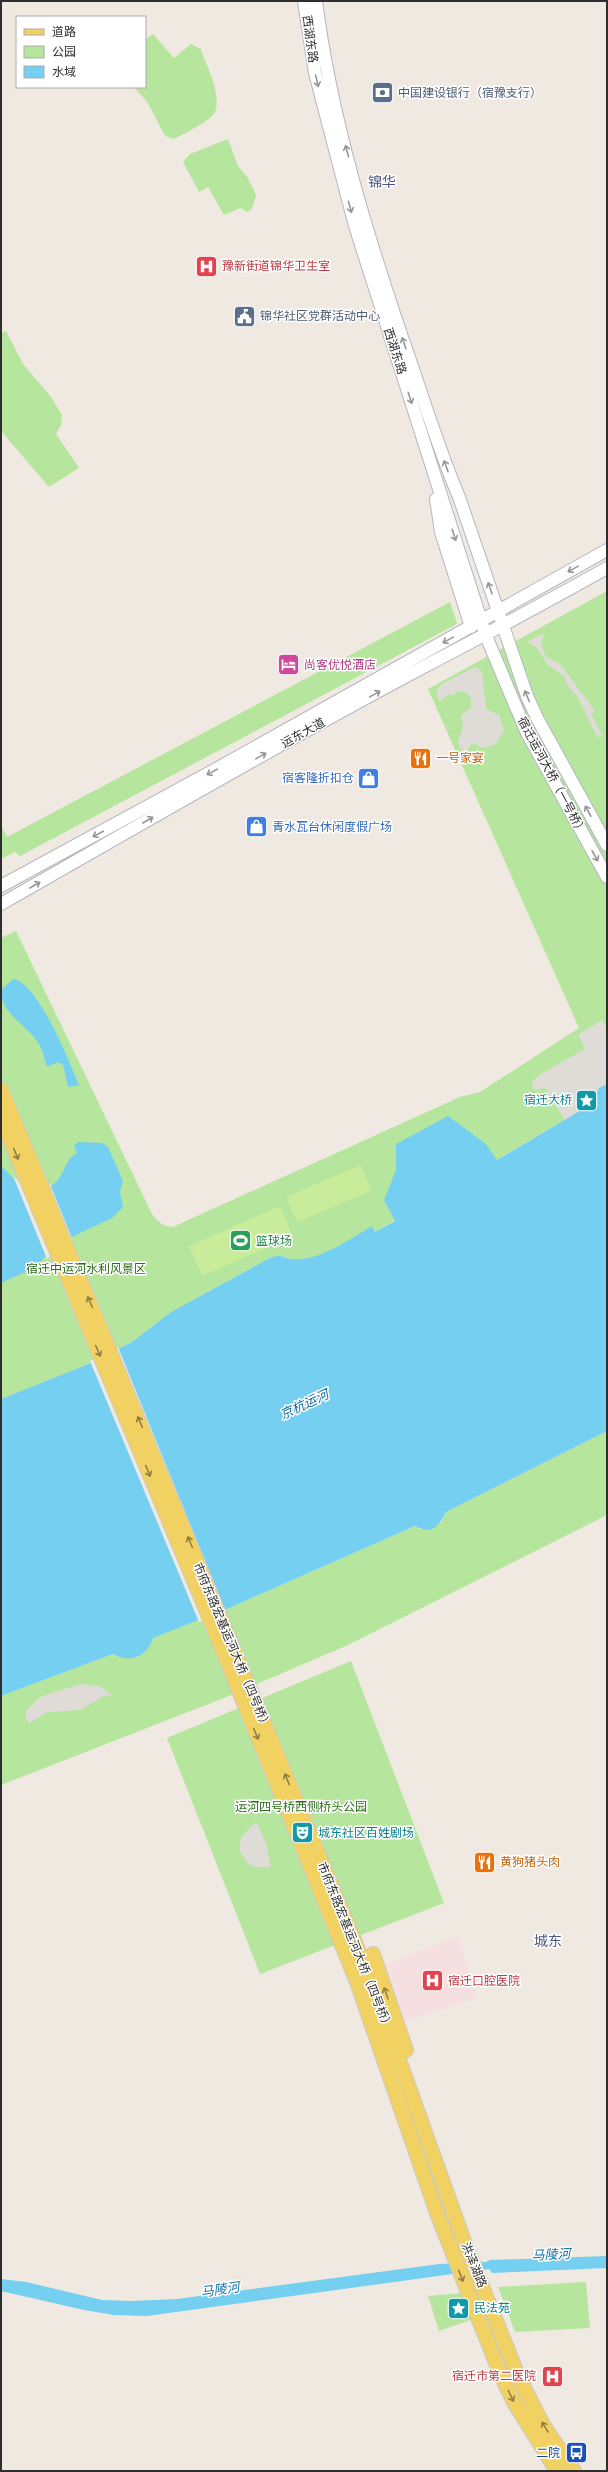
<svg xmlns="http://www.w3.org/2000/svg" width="608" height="2472" viewBox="0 0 608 2472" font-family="'Alegreya Sans','Noto Sans SC',sans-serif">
	<rect width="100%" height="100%" fill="#efe9e1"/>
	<!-- medical -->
	<path fill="#f5dfe0" d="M458,1937L477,1998L405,2021L386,1964Z"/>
	<!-- green -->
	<path fill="#b6e59e" d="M153,34L174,58L191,44L201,49C206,66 222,93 215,112C211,121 183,134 174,139L165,136L148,103L134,87H145V40Z
		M228,139L238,166L248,178L256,195L252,209L247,212L240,208L224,215L208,187L199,192L183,162L190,154Z
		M6,331L23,364L51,397L62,415L61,425L56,434L79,468L49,487L1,431V333Z
		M607,591V1084L599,1088L593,1103L375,1232L372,1226C346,1242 309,1270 278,1255L268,1259L171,1312L132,1342L86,1365L1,1399V938L16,931L152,1214C158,1222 165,1229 175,1226L460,1097L480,1092L579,1028L428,689Z
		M450,602L457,623L455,625L20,856L15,852L1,859V826L7,837Z
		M607,1431V1515L348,1645L229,1696L1,1785V1696L113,1654L116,1656L151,1644L152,1638L229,1608L415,1526L420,1529L441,1523L446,1512Z
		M351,1661L444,1903L260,1974L167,1738Z
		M586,2282L590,2328L515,2332L498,2287Z
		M462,2293L473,2319L439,2331L428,2296Z"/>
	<!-- pitch -->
	<path fill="#c9ec9a" d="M361,1165L371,1191L297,1222L286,1197Z
		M280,1206L293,1236L202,1276L189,1246Z"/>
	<!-- plaza -->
	<path fill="#dfdcd8" d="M544,633L541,645L546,657L560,664L595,711L591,714L602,735L598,738L577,696L568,686L564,676L548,665L536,647L527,642Z
		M475,667L482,672L486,709L499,715L504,730L496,744L484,748L472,743L464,756L458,743L463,726L461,715L471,708V698L467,693L459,691L452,695L448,694L440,702L436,693L440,685Z
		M602,1020L607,1029V1084L599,1088L593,1103L565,1120L545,1088L533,1090L532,1082L539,1075L585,1049L578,1035Z
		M80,1684L100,1686L112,1695L104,1696L80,1710L47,1712L30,1723L26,1719V1711L40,1697Z
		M256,1822L266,1843L271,1867H255L248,1864L239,1850L241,1837Z"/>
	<!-- water -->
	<path fill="#75cff0" d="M13,979C38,982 70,1063 79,1085L68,1087L63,1065L58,1062L47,1067C45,1060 43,1052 40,1046C29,1025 1,1016 1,990Z
		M607,1084V1431L446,1512C439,1527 431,1535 415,1526L229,1608L153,1638C148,1656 130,1664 113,1654L1,1696V1399L86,1365L132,1342L171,1312L268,1259L278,1255C309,1270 346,1241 372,1226L375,1232L395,1221L384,1200L396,1170V1144L448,1116L486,1144L497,1160L593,1103L599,1088Z
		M78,1142L102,1143L108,1147L123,1181L120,1192L123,1207L112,1218L59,1243L34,1268L1,1283V1166L26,1190C33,1189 43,1190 49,1187C64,1181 63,1160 77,1153L74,1146Z
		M607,2256V2268L492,2273L489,2269L147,2316L114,2315L84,2310L1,2291V2279L26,2282L102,2300L131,2301L177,2299L439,2264L486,2262L490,2260Z"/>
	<!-- pier -->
	<path fill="#efe9e1" d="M13,1176L27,1188L50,1184L72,1238L60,1245L47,1259Z
		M118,1347L226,1612L199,1622L90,1361Z"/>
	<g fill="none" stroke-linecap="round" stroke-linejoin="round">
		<defs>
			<path id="secondary" d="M304,1L315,73L355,226L486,636L527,733L607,877
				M316,1C331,118 367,235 405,346C423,397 438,448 459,497L527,696L537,718L607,845
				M436,499L441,532L471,627
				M1,886L218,768L607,550
				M1,904C138,826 275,746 414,672C479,638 543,604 607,568"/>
			<path id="primary" d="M1,1089L369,1976L465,2244L519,2378L543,2425L574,2471
				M1,1118L210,1619L357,1982L437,2213L500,2373L515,2404L557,2471
				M373,1954L406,2050"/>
		</defs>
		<!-- secondary casing -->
		<use href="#secondary" stroke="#b4b7c1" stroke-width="14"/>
		<!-- primary casing -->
		<use href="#primary" stroke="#c9c9c9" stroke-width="16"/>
		<!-- secondary -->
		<use href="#secondary" stroke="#fff" stroke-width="12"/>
		<!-- primary -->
		<use href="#primary" stroke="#f2d163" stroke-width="14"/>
	</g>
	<!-- one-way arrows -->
	<defs><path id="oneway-shaft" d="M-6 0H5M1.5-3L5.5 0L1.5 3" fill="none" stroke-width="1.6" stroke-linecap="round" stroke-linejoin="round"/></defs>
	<g stroke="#969696">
		<use href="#oneway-shaft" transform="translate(317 81) rotate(77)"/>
		<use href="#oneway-shaft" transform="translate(347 151) rotate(-105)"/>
		<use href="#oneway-shaft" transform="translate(350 207) rotate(75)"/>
		<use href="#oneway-shaft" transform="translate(404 343) rotate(-109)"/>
		<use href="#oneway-shaft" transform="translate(410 398) rotate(72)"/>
		<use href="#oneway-shaft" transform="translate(446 466) rotate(-110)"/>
		<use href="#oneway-shaft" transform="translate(454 535) rotate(72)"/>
		<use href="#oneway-shaft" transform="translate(573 569) rotate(151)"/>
		<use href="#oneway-shaft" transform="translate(490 588) rotate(-109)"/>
		<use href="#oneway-shaft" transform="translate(448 640) rotate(151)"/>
		<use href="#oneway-shaft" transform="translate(375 694) rotate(-29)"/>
		<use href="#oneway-shaft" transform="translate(527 696) rotate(-113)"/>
		<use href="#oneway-shaft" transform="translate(261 756) rotate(-29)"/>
		<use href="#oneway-shaft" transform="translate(212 772) rotate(152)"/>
		<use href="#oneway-shaft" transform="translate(588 811) rotate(-119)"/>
		<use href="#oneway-shaft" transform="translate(148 820) rotate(-30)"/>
		<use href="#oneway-shaft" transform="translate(98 834) rotate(152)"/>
		<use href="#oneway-shaft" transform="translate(595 856) rotate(61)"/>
		<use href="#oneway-shaft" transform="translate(35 885) rotate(-30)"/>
	</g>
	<g stroke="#908048">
		<use href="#oneway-shaft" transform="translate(16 1154) rotate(68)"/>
		<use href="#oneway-shaft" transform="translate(90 1302) rotate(-113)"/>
		<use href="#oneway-shaft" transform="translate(98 1351) rotate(67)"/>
		<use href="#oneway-shaft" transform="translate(140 1422) rotate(-113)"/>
		<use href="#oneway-shaft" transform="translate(148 1471) rotate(67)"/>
		<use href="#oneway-shaft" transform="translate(190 1542) rotate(-113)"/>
		<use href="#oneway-shaft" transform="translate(256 1734) rotate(68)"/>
		<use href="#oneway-shaft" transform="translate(287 1779) rotate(-112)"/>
		<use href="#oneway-shaft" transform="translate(386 1993) rotate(-109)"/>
		<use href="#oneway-shaft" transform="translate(461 2276) rotate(68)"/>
		<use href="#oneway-shaft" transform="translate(511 2396) rotate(64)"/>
		<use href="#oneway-shaft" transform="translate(545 2427) rotate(-122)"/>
	</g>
	<!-- icons -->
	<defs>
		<symbol id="bank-square" viewBox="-11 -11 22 22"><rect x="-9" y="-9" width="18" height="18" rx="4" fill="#5c6f8a" stroke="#fff"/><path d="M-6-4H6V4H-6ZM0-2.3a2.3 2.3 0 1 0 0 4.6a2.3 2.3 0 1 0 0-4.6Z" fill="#fff"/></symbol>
		<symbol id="hospital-square" viewBox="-11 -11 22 22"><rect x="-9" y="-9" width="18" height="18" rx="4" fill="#e0444e" stroke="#fff"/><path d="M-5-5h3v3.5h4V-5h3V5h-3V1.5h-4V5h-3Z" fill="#fff"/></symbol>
		<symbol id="civic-square" viewBox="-11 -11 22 22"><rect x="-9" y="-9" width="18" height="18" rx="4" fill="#5c6f8a" stroke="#fff"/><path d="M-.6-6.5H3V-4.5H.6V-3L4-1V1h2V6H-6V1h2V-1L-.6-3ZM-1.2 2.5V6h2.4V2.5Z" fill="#fff"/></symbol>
		<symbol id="hotel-square" viewBox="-11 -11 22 22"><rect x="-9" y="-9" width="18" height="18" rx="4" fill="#d1479c" stroke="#fff"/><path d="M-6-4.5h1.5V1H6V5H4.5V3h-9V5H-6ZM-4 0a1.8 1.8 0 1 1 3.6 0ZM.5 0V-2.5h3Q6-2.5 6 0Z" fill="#fff"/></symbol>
		<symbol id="restaurant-square" viewBox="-11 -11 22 22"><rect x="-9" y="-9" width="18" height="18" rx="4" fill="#e8710a" stroke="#fff"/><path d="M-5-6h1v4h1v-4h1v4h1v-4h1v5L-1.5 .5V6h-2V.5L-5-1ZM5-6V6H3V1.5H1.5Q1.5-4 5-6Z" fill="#fff"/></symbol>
		<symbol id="shop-square" viewBox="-11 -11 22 22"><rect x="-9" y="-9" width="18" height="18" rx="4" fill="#3f7fe0" stroke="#fff"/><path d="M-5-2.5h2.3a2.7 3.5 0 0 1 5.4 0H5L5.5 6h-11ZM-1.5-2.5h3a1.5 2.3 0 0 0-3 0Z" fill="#fff"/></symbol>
		<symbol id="sight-square" viewBox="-11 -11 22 22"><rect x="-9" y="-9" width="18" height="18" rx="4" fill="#0f9aa8" stroke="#fff"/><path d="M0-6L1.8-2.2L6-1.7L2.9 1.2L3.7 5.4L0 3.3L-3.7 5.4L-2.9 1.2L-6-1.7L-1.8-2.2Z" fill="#fff"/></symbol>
		<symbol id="stadium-square" viewBox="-11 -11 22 22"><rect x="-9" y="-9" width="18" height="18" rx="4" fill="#2e9e5b" stroke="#fff"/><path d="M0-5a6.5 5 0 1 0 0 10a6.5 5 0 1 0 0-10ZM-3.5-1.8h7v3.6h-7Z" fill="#fff"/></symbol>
		<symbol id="theatre-square" viewBox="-11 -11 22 22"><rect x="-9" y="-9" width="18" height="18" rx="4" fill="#0f9aa8" stroke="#fff"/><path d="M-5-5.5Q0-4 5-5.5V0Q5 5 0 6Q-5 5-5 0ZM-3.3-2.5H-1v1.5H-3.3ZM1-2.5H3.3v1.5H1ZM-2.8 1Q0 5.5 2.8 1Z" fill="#fff"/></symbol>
		<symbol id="bus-square" viewBox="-11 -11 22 22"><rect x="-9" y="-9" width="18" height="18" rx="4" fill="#1a4fb4" stroke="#fff"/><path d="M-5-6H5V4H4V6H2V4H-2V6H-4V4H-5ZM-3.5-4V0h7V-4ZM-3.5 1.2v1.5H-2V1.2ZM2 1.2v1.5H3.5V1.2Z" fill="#fff"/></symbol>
	</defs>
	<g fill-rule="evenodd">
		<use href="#bank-square" x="370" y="80" width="25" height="25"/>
		<use href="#hospital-square" x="194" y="254" width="25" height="25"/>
		<use href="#civic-square" x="232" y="304" width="25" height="25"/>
		<use href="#hotel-square" x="276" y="652" width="25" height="25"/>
		<use href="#restaurant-square" x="408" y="746" width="25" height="25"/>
		<use href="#shop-square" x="356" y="766" width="25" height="25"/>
		<use href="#shop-square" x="244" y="814" width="25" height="25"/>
		<use href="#sight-square" x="574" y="1088" width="25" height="25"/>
		<use href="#stadium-square" x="228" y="1228" width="25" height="25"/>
		<use href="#theatre-square" x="290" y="1820" width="25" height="25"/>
		<use href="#restaurant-square" x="472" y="1850" width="25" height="25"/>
		<use href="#hospital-square" x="420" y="1968" width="25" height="25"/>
		<use href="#sight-square" x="446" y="2296" width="25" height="25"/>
		<use href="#hospital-square" x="540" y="2364" width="25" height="25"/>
		<use href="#bus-square" x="564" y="2440" width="25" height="25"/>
	</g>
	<g text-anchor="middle" stroke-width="3" stroke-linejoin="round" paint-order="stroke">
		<!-- street labels -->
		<g font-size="12" fill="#2e2e2e" stroke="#fff">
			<text transform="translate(310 39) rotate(82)" y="4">西湖东路</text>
			<text transform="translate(395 351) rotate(72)" y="4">西湖东路</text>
			<text transform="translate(303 733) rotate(-29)" y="4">运东大道</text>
			<text transform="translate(552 776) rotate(62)" y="4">宿迁运河大桥（一号桥）</text>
			<text transform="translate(232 1646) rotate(67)" y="4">市府东路宏基运河大桥（四号桥）</text>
			<text transform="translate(355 1946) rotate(68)" y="4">市府东路宏基运河大桥（四号桥）</text>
			<text transform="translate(474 2265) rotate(68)" y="4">洪泽湖路</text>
		</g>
		<!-- service labels -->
		<g font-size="12" fill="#4e5e75" stroke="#fff" text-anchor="start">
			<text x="398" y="97">中国建设银行（宿豫支行）</text>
			<text x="260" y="320">锦华社区党群活动中心</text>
		</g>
		<!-- health labels -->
		<g font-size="12" fill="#be3a42" stroke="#fff" text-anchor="start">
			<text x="222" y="270">豫新街道锦华卫生室</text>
			<text x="448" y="1985">宿迁口腔医院</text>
			<text x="536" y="2380" text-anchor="end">宿迁市第二医院</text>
		</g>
		<!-- hotel labels -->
		<g font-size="12" fill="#b23c85" stroke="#fff" text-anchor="start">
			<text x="304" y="669">尚客优悦酒店</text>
		</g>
		<!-- food labels -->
		<g font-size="12" fill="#c56008" stroke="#fff" text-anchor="start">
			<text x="436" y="762">一号家宴</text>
			<text x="500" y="1866">黄狗猪头肉</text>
		</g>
		<!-- shop labels -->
		<g font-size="12" fill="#366cbe" stroke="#fff" text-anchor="end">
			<text x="354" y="782">宿客隆折扣仓</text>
			<text x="272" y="831" text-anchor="start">青水瓦台休闲度假广场</text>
		</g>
		<!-- culture labels -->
		<g font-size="12" fill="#0d838f" stroke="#fff" text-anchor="start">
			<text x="572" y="1104" text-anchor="end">宿迁大桥</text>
			<text x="318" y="1837">城东社区百姓剧场</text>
			<text x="474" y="2312">民法苑</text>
		</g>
		<!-- leisure labels -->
		<g font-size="12" fill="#27864d" stroke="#fff" text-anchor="start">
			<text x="256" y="1245">篮球场</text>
		</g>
		<!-- park labels -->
		<g font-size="12" fill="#2c6e1b" stroke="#fff">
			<text x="86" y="1273">宿迁中运河水利风景区</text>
			<text x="301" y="1811">运河四号桥西侧桥头公园</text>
		</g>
		<!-- transit labels -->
		<g font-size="12" fill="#164399" stroke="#fff" text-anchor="end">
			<text x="560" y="2457">二院</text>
		</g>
		<!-- water labels -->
		<g font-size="13" font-style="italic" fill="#0d6fa3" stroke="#fff">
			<text transform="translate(304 1404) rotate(-25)" y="5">京杭运河</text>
			<text transform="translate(551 2254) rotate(-3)" y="5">马陵河</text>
			<text transform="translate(220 2289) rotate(-8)" y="5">马陵河</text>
		</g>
		<!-- quarter labels -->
		<g font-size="14" fill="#4d5680" stroke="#fff">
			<text x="382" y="187">锦华</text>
			<text x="548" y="1946">城东</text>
		</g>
	</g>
	<!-- border -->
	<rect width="608" height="2472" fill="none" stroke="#2e2e2e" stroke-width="4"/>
	<!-- legend -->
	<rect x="16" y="16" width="130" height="72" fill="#ffffff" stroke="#ababab"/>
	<rect x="24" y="29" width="20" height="6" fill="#f2d163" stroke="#ababab"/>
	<text x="52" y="36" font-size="12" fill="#2e2e2e">道路</text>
	<rect x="24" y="46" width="20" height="12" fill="#b6e59e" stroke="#ababab"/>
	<text x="52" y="56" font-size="12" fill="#2e2e2e">公园</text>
	<rect x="24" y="66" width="20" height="12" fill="#75cff0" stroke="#ababab"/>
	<text x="52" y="76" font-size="12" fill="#2e2e2e">水域</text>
</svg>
